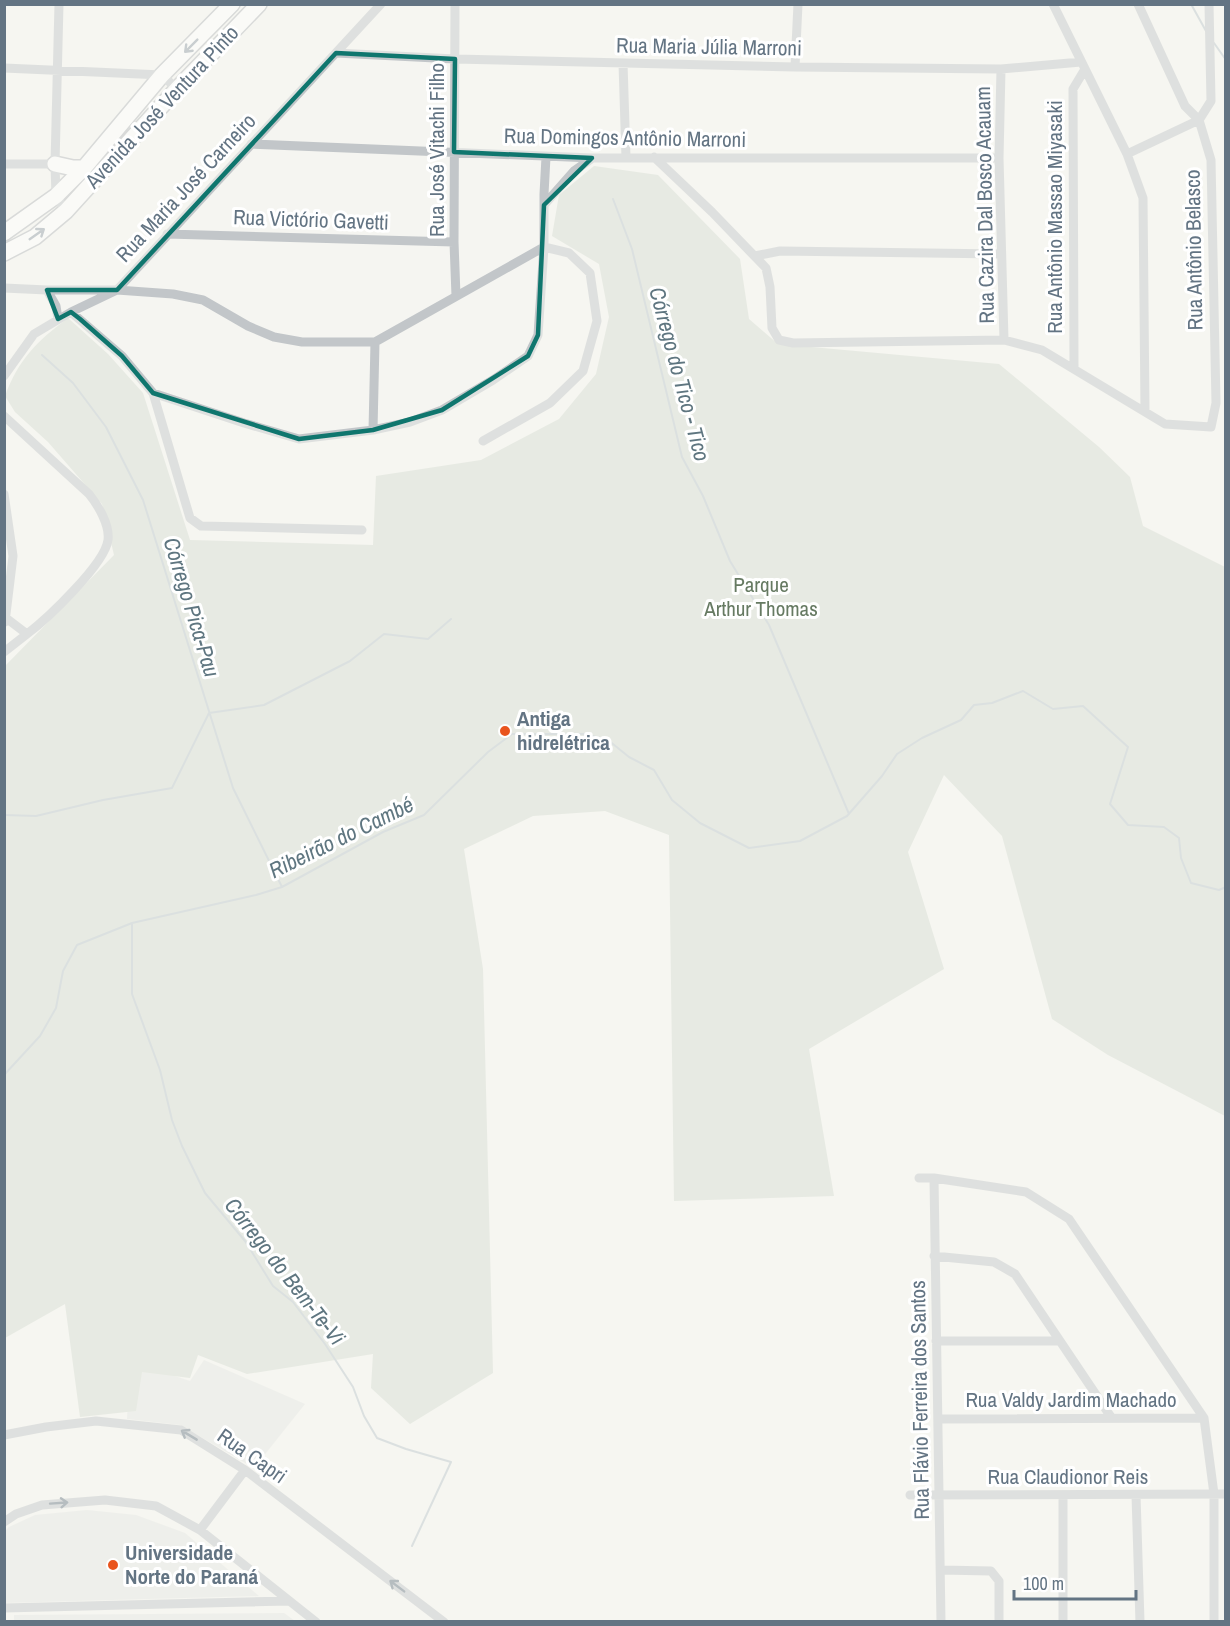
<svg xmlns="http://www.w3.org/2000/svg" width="1230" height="1626" viewBox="0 0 1230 1626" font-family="'Archivo Narrow',sans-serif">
	<rect width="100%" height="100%" fill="#f5f5f1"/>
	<!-- built -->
	<path fill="#e5e7e4" d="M204,1360L305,1404L254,1468L180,1425L127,1419L130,1361L190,1381Z
		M87,1510L136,1515L185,1533L259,1596L5,1603V1531L9,1527L35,1515Z
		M284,1613L295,1621L14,1622V1615Z"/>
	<!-- green -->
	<path fill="#d5dcd2" d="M594,166L658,175L740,259L749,319L778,344L999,364L1099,447L1130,477L1143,526L1225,567V1116L1108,1055L1052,1019L1002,836L944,775L908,852L944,969L809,1049L834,1196L674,1201L669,835L605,811L533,816L464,849L483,969L493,1373L410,1424L371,1388L373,1354L247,1374L198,1355L190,1378L142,1372L136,1411L80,1417L65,1304L5,1338V666L114,555L102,504L48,442L15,412L5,396C19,359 36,342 68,318L108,354L143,393L190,540L373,545L376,476L481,460L559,419L596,374L609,317L599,264L552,236L559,195Z"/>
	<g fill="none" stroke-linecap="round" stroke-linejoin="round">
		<!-- stream -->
		<path stroke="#bbc6cc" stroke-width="2" d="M1191,4L1206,31
			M1214,43L1226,60
			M613,199L632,249L682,457L703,496L730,561L769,625L849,814
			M42,355L73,383L106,427L143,500L233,788L282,887
			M4,815L36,816L103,800L172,788L209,713L264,705L350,661L384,634L428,639L451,619
			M132,923V994L160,1070L172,1120L182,1146L205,1193L245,1241L273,1286L293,1302L325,1344L353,1387L364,1416L377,1438L406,1449L451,1462L412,1546
			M4,1075L40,1036L56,1008L63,971L77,945L132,923L256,895L282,887L383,832L424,815L488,752L512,734H585L608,740L629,757L654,770L672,800L700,823L749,848L800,841L847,816L882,776L897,754L922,738L961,720L974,705L992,703L1023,691L1053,709L1083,706L1128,747L1110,804L1128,825L1164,827L1179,838L1181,858L1191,883L1219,890L1226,887"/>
		<defs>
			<path id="primary" d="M55,164L73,168H84
				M4,233L56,196L84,168L162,75L232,4
				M4,253L35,237L66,211L177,89L259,4"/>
		</defs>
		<!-- primary casing -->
		<use href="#primary" stroke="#b5b9bd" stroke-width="18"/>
		<!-- minor -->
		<path stroke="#c2c6c9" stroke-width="9" d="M455,4L454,242L456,296
			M1053,4L1127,154L1143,198L1145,411
			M336,53L455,59L795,67L1001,69L1081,62
			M623,63L626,158
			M795,67L798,4
			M4,68L162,75L177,89
			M1001,69L999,158L1004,340
			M251,144L592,158H999
			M1127,154L1199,120L1185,106L1138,4
			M654,157L712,212L766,268L770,287L772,328L779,340L793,343L1004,340L1042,350L1165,424L1211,427L1216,403L1211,160L1199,120L1211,101L1209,4
			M4,164H55L56,196L66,211
			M55,164L59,4
			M544,205L574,171L591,159
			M167,234L454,242
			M755,256L780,251L1001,254
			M4,288L47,290H117L173,294L203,300L248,326L274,337L302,342H375L544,247
			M47,290L56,306L58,319
			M71,312L122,356L153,393L190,518L201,526L362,530
			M1074,368L1073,89L1085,69
			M4,376L34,334L71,312L117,290L381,4
			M153,393L244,423L299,439L373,430L410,422L442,410L493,380L528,356L538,335L544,247V194L546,157
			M4,416L89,494C98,505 110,525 108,540C105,564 47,619 27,634L6,618
			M373,430L375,342
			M483,441L550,403L583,371L597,321L590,273L569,253L544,247
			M4,494L13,556L5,622
			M4,652L27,634
			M919,1178H934L1026,1192L1069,1219L1204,1418L1214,1494V1622
			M934,1178L941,1622
			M934,1256L994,1262L1015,1274L1111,1417
			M936,1341H1060
			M938,1419L1204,1418
			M4,1435L46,1427L96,1421L181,1430L245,1470L444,1622
			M910,1495L1226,1494
			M1136,1495L1140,1622
			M4,1522L16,1514L42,1505L105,1500L156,1506L200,1530L316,1622
			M200,1530L245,1470
			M941,1570L991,1571L999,1581V1622
			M4,1608L289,1601
			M1063,1622V1495"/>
		<!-- primary -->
		<use href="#primary" stroke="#fff" stroke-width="15"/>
	</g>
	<!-- one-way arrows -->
	<defs><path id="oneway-shaft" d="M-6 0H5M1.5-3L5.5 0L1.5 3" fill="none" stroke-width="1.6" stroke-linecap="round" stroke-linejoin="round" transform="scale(1.5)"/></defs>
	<g stroke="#929ea8">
		<use href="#oneway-shaft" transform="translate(191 46) rotate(135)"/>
		<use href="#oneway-shaft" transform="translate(37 234) rotate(-35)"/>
	</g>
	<g stroke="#687886">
		<use href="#oneway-shaft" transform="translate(189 1435) rotate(-149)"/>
		<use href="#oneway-shaft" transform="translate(59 1503) rotate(-4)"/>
		<use href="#oneway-shaft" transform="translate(397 1586) rotate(-143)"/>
	</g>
	<!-- marked area -->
	<path d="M0 0H1230V1626H0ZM336,53L455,59L454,152L592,158L544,205L538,335L528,356L442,410L373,430L299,439L153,393L122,356L80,319L71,312L58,319L47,290H117Z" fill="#f5f5f1" fill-opacity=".55" fill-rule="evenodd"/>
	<path fill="none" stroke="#0f766e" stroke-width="4.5" stroke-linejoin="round" d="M336,53L455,59L454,152L592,158L544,205L538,335L528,356L442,410L373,430L299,439L153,393L122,356L80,319L71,312L58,319L47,290H117Z"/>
	<!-- markers -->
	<g fill="#e9541d" stroke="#fff" stroke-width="2">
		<circle cx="505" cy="731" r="6"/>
		<circle cx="113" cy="1565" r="6"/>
	</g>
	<g text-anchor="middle" stroke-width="6" stroke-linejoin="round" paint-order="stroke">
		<!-- street labels -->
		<g font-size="21" fill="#637483" stroke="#fff">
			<text transform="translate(709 47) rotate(1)" y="7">Rua Maria Júlia Marroni</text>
			<text transform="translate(162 107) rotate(-47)" y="7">Avenida José Ventura Pinto</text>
			<text transform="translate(625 138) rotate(1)" y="7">Rua Domingos Antônio Marroni</text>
			<text transform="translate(437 150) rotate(-90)" y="7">Rua José Vitachi Filho</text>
			<text transform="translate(186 188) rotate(-47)" y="7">Rua Maria José Carneiro</text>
			<text transform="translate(985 205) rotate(-91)" y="7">Rua Cazira Dal Bosco Acauam</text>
			<text transform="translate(1055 217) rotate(-90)" y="7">Rua Antônio Massao Miyasaki</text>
			<text transform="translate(311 220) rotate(2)" y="7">Rua Victório Gavetti</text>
			<text transform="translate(1194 250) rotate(-91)" y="7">Rua Antônio Belasco</text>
			<text transform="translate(920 1400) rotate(-91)" y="7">Rua Flávio Ferreira dos Santos</text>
			<text x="1071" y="1407">Rua Valdy Jardim Machado</text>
			<text transform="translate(252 1456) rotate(35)" y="7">Rua Capri</text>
			<text x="1068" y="1484">Rua Claudionor Reis</text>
		</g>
		<!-- park labels -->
		<g font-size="21" fill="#667a62" stroke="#fff">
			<text x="761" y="592">Parque<tspan x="761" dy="24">Arthur Thomas</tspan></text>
		</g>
		<!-- poi labels -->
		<g font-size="21" font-weight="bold" fill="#637483" stroke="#fff" text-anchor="start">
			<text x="517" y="726">Antiga<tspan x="517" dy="24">hidrelétrica</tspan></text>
			<text x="125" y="1560">Universidade<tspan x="125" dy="24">Norte do Paraná</tspan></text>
		</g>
		<!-- water labels -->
		<g font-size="22" font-style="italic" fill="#5f7680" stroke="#fff">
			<text transform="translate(680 374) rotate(75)" y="8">Córrego do Tico - Tico</text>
			<text transform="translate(192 607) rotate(73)" y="8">Córrego Pica-Pau</text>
			<text transform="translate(341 837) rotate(-26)" y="8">Ribeirão do Cambé</text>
			<text transform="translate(285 1271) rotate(52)" y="8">Córrego do Bem-Te-Vi</text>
		</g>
	</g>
	<!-- border -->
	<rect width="1230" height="1626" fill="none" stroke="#637483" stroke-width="12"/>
	<!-- scale -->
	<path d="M1014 1590v9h122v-9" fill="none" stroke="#637483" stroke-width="3"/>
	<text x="1023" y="1590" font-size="18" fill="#637483" stroke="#ffffff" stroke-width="4.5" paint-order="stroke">100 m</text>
</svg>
